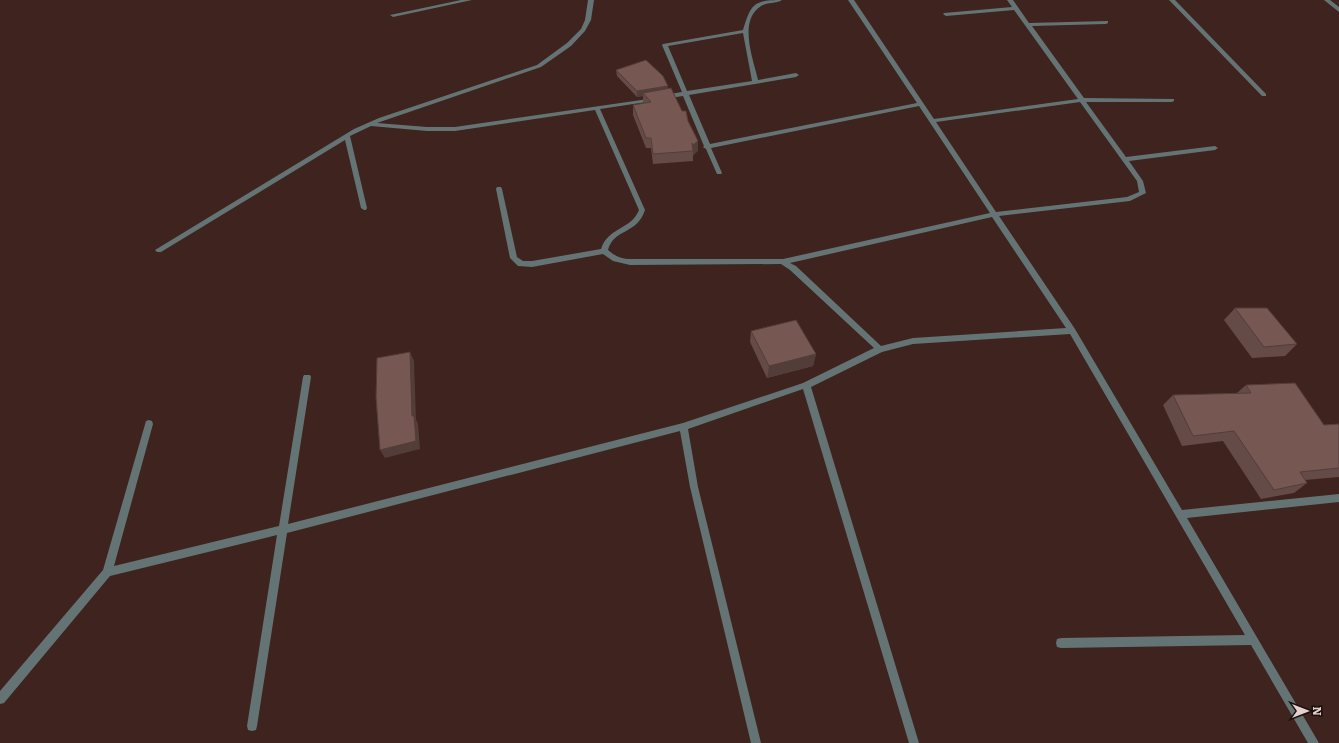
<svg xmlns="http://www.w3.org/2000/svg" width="1339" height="743" viewBox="0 0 1339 743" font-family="Literata,serif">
	<rect width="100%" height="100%" fill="#3e231e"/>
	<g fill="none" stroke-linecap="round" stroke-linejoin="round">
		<!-- lane -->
		<path fill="#647474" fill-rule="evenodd" d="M461,0H472L393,17L390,15Z"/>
		<!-- street -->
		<path fill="#647474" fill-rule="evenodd" d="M588,0H594L591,20L585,31L571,46L541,67L377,123L427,127H455L655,98L656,99L653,101L600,109L645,210C637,235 614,228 608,250C615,256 621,259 630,259H783L990,213L919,106L711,148L722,173L721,174H717L706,149L703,147L704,146L683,96L664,99L661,97L664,95L682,92L662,45L663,44L743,30C751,4 753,0 782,0C776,4 767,2 761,6C738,21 753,58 758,80L796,73L799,75L796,77L689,95L710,144L917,103L848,0H854L934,119L1078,99L1014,10L946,16L943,14L944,13L1012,7L1007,0H1013L1029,23L1108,21V23L1106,24L1032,26L1084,98L1174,99V101L1172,102H1086L1126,157L1215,146L1218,148L1215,150L1129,161L1143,181L1146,193L1130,201L999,216L1075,329L1182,510L1339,494V502L1187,518L1319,743H1308L1251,645L1061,648L1057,647L1056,643L1057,639L1061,638L1245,635L1070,334L913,344L882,352L811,387L919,743H909L803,389L688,429L698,487L761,743H751L690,487L680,431L287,533L257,726L256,730L252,731L248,730L247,726L277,535L110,576L4,703L0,704V691L103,570L146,421L149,420L152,421L153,424L114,566L279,526L303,377L304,375H310L311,377L288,524L683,423L803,383L874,348L790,270L781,264L630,265L613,261L603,254L532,267L518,266L510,258L496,189L497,187H501L502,189L517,257L523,261H532L601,249C608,227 631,230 639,210L595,110L455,131H427L371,126L350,136L367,208L366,210H364L361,208L345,140L161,252H157L155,250L354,129L379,118L537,65L567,43L581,29L585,20ZM743,33L752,81L687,91L668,46ZM1080,102L1137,181L1139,192L1127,197L996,212L936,122ZM992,217L1066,328L913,338L881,346L796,266L790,263Z
			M1169,0H1175L1266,94V96H1262Z
			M1324,0H1330L1339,7V12Z"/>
	</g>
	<!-- wall -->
	<path fill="#654b47" d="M616,70L668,89L688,121L698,141V151L693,155V161L653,164L651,148H646L633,115V105L643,103V96L637,97L617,76Z
		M1235,308L1297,344L1285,356L1252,358L1224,320Z
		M751,331L816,354L813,366L767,378L750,342Z
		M1246,385L1324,425L1339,424V477L1305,480L1307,483L1294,493L1261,499L1223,441L1182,446L1163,405L1173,395L1237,393Z"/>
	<!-- shaded-wall -->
	<path fill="#533d39" d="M668,86V93H643V96L637,97V91Z
		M698,141V151L693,155V145Z
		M410,352L414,361L416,419L418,424L420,449L385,458L380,450L412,416Z
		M816,354L813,366L767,378L769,366Z"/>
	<!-- building -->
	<path fill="#765752" stroke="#533d39" d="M646,60L663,76L668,86L637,91L616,70Z
		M671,88L682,111H686L688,121L698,141L693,145L692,143L693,151L653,154L651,138H646L633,105L651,102L643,93Z
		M1235,308H1267L1297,344L1264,347Z
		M796,320L816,354L769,366L751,331Z
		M410,352L412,416H414L416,441L380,450L376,397L377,358Z
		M1295,383L1324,425L1339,424V468L1300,472L1307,483L1274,490L1234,431L1193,436L1173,395L1251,393L1246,385Z"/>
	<!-- north arrow -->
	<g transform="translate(1307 711) rotate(90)" stroke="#1c100e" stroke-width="3" paint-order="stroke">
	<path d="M0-3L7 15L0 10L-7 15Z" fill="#e4d1ce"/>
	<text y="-6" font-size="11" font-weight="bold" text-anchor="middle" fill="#e4d1ce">N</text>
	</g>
</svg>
